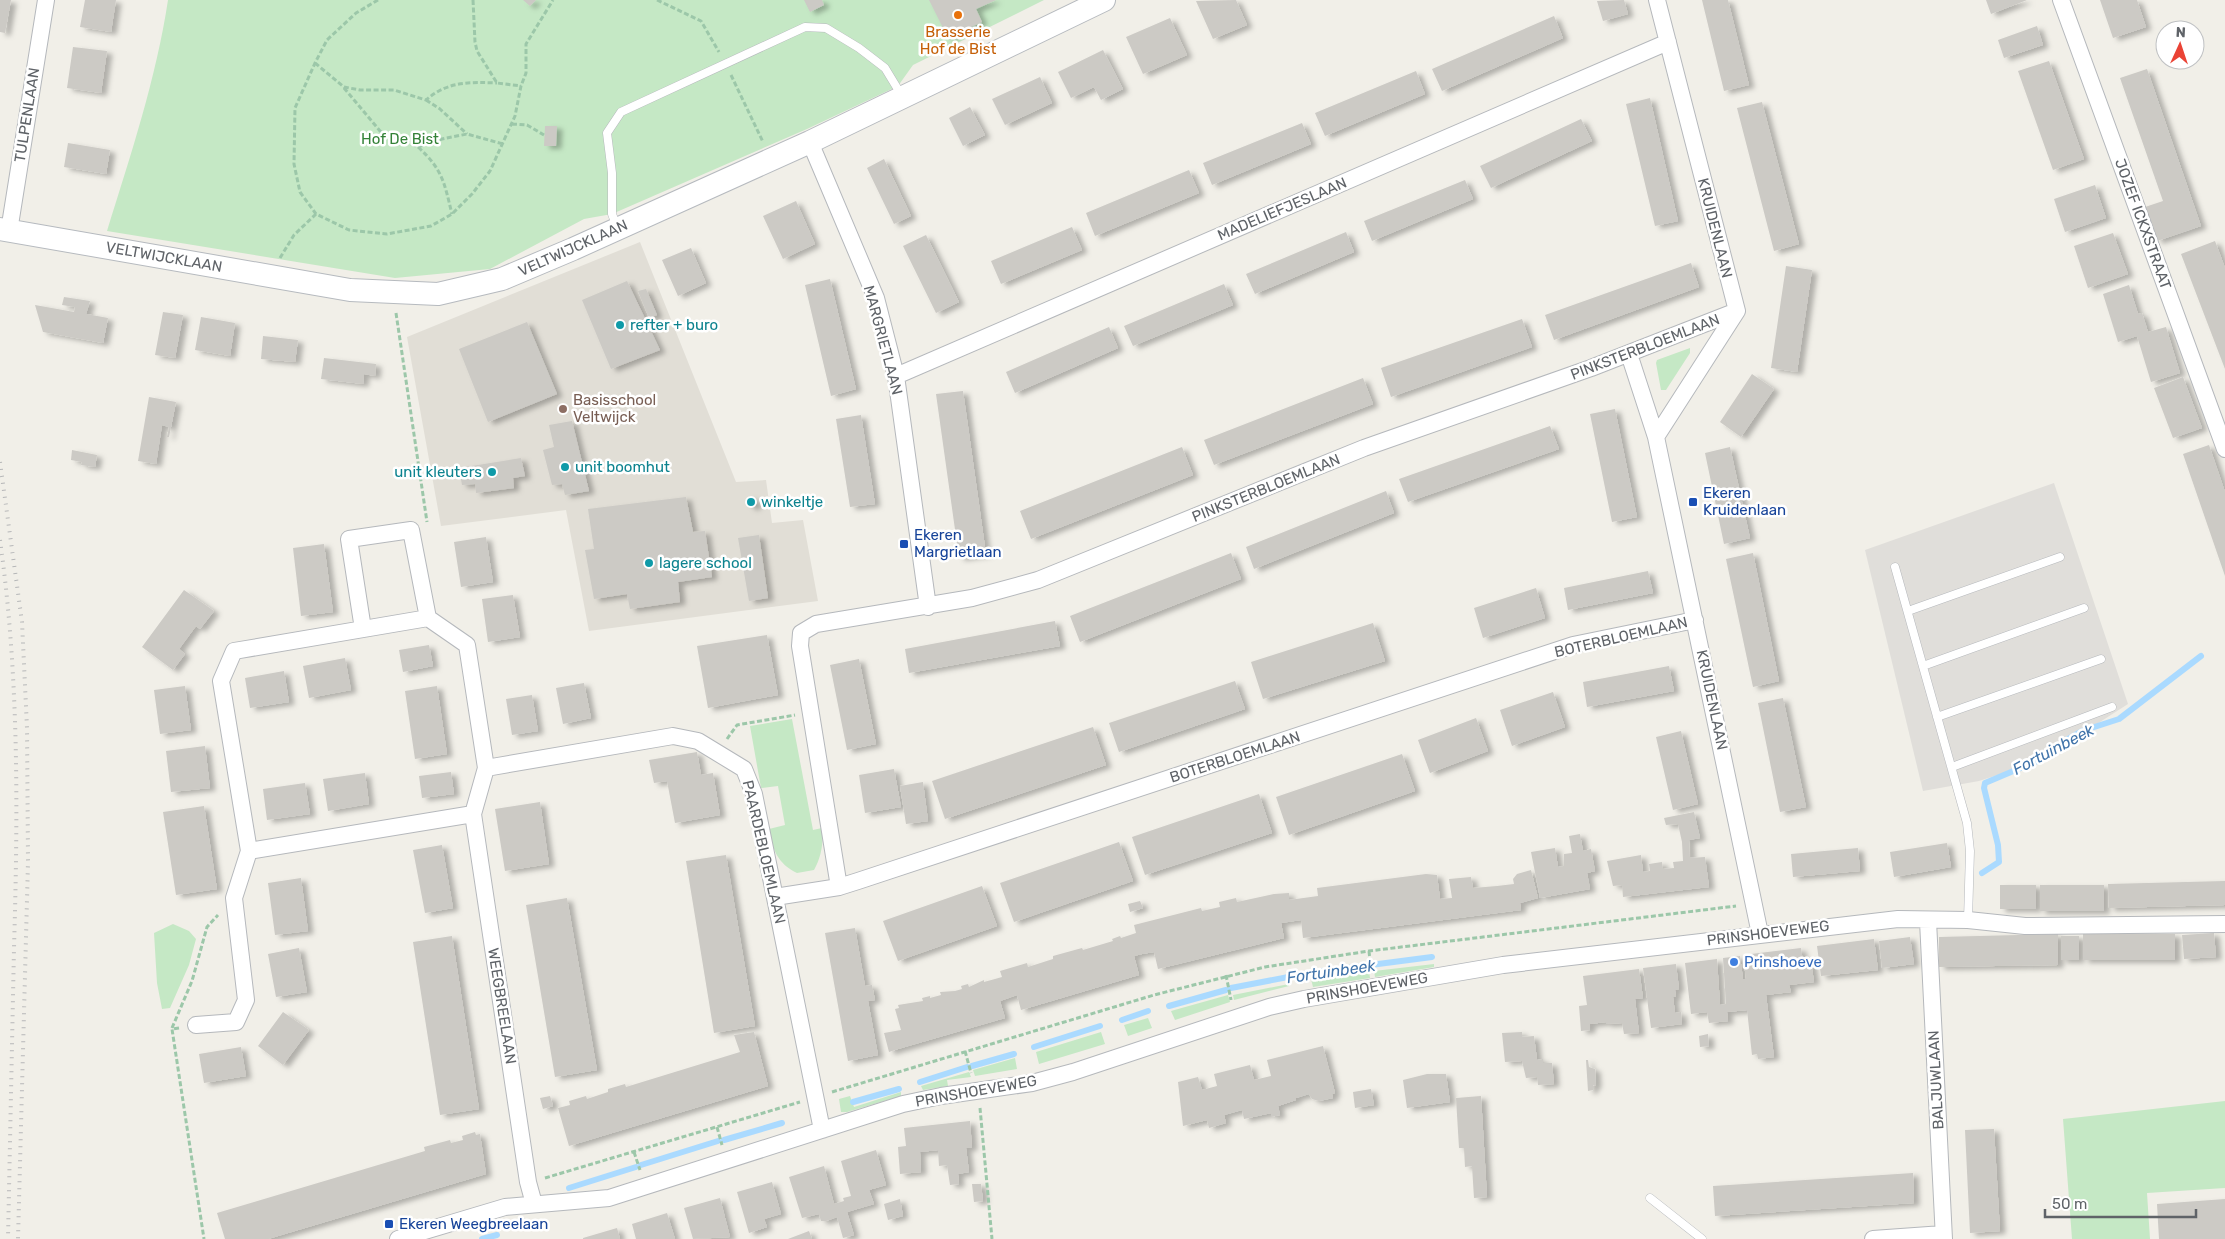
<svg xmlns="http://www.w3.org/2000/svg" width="2225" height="1239" viewBox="0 0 2225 1239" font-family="Rubik,sans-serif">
	<defs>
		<filter id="shadow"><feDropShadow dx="5.5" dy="3" stdDeviation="2.5" flood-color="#0004"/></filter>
	</defs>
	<rect width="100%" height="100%" fill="#f1efe8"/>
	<!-- industrial -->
	<path fill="#e0deda" d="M2054,483L2128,704L2061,747L2022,767L1979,781L1923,791L1865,550Z"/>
	<!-- education -->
	<path fill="#e1ded6" d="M640,242L736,482L766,480L772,523L803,520L818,601L589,631L566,510L441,526L407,337Z"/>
	<!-- green -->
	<path fill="#c5e8c5" d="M168,0H1044L913,65L898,86L807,129L612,214L584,219L490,269L395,278L107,231C131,154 156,79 168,0Z
		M1690,348V353L1666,390H1661L1656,363L1657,360Z
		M792,719L813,830L822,828C824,842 821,858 814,870L797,873C778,864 772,849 769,829L785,825L778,786L761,788L750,726Z
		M173,924L189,931L196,939L189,965L170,1008L162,1009L157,983L154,933Z
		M1434,964V967L1375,977L1374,971Z
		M1369,972L1370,978L1313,987L1311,979Z
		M1289,984V986L1234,1000L1233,995Z
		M1228,995L1230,1002L1175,1020L1171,1011Z
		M1148,1018L1152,1028L1128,1036L1124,1025Z
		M1101,1032L1105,1044L1039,1064L1036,1052Z
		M1015,1058L1017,1069L975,1076L973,1070Z
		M969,1072L971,1077L947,1080L948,1086L923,1090L921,1086Z
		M901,1092V1096L847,1112H841L839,1099L850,1096L854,1107Z
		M2225,1101V1188L2147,1193L2150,1239H2072L2063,1119Z"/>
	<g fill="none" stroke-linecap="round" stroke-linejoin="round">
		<!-- stream -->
		<path stroke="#aadaff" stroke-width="6" d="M1982,873L1999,862L1998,845L1984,788L1985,783L2042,759L2066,740L2082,731L2119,719L2201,656
			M1231,988L1309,973L1432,957
			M1169,1006L1226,990
			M1122,1020L1148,1011
			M1034,1047L1100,1026
			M972,1066L1014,1054
			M920,1082L967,1067
			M853,1102L899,1089
			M724,1140L782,1123
			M641,1165L718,1141
			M569,1188L636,1167
			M482,1239L497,1235"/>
	</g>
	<!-- building -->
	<path fill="#cccac5" filter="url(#shadow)" d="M0,0H11L5,33L0,32Z
		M85,0H116L111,32L80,27Z
		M523,0H536L530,6Z
		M804,0H822L824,5L810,12Z
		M929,0H996L976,9L982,22L948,38Z
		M1236,0L1247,25L1213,39L1196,1Z
		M1624,0L1628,14L1603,21L1597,1Z
		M1702,0H1728L1749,85L1724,91Z
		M1986,0H2027L1991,14Z
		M2100,0H2137L2146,27L2113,38Z
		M1554,16L1563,38L1442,91L1432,69Z
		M1170,18L1187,55L1143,74L1126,37Z
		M2037,26L2043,45L2004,58L1998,40Z
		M73,47L107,51L101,93L67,88Z
		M1103,50L1123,89L1101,100L1094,87L1071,98L1058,72Z
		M2049,61L2084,159L2053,170L2018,71Z
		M2147,69L2201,226L2157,241L2145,207L2163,201L2120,78Z
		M1416,71L1425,94L1325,136L1315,113Z
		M1040,77L1052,103L1005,125L992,99Z
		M1650,98L1678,221L1655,226L1626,104Z
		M1762,102L1799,244L1774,251L1737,108Z
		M970,107L985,135L963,146L949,118Z
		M1581,119L1592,141L1491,188L1480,166Z
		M1302,123L1311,144L1212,185L1203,163Z
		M545,126H557L556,146H544Z
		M68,143L110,150L106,174L64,167Z
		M884,159L911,216L894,224L867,168Z
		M1189,170L1199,193L1095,236L1086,213Z
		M1465,180L1473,199L1372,241L1364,221Z
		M2095,185L2106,218L2065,232L2054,199Z
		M796,201L815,244L783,259L763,216Z
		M1072,227L1082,250L1001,284L991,261Z
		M1346,232L1354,252L1255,294L1246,274Z
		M2113,233L2128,274L2088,288L2074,246Z
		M926,235L959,302L936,313L903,246Z
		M2215,241L2225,268V369L2181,254Z
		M691,248L706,283L678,296L662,260Z
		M1691,263L1699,287L1554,340L1545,315Z
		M1786,266L1812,270L1797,372L1771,368Z
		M830,279L856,389L831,396L805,285Z
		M627,281L660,350L611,369L582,300Z
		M1224,284L1233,305L1133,346L1124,326Z
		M2129,285L2138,314L2142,313L2148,332L2166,327L2180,373L2151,382L2137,336L2118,342L2103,294Z
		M646,289L657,315L649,318L638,291Z
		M64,297L90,301L86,314L108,318L103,343L43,332L35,305L74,312L75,307L62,305Z
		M163,312L183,315L175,358L155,355Z
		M201,317L235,323L230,356L195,350Z
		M1522,319L1532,347L1391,397L1381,368Z
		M527,322L557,394L488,422L459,349Z
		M1109,327L1118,348L1015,393L1006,372Z
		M263,336L298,340L295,362L261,359Z
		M324,358L376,364L375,376L364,374L363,384L321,379Z
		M1752,374L1774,389L1741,437L1720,422Z
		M2183,377L2202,428L2173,438L2154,388Z
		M1363,378L1373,404L1214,465L1204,440Z
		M963,391L986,554L959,558L936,394Z
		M149,397L176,402L169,437H167L169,427L162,425L156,464L138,461Z
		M1615,409L1637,517L1612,522L1590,414Z
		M861,415L875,504L850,507L836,419Z
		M572,421L589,491L565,495L562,484L552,485L543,450L554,447L549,425Z
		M1550,426L1559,449L1408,502L1399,479Z
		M2209,445L2225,492V576L2183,454Z
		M1182,447L1193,475L1031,539L1020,511Z
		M1730,447L1750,538L1724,544L1705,453Z
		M72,450L97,455L95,467L81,465L82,462L71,460Z
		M521,458L525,476L513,478L514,488L476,493L475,484L462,485L459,468Z
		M1386,491L1394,513L1254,569L1246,547Z
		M750,496L757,503L752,508L745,501Z
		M686,497L693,532L705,531L712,577L678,582L680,602L630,609L627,594L594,599L585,550L594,549L588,509Z
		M759,535L768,598L749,601L738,538Z
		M486,537L493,582L461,587L454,542Z
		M324,544L333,612L301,616L293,548Z
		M1231,553L1241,579L1080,642L1070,616Z
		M1753,553L1779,681L1753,687L1726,559Z
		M1648,571L1653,593L1568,610L1564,588Z
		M1536,588L1545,618L1483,638L1474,608Z
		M184,590L214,611L200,629L196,626L179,649L185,654L173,670L142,647Z
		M513,595L520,637L488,642L482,599Z
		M1055,621L1060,646L909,673L905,649Z
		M1373,623L1385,661L1263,699L1251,662Z
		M767,635L778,695L708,708L697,646Z
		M429,645L433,666L403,672L399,650Z
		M345,658L351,690L309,698L303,666Z
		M859,659L876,744L847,750L830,665Z
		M1669,666L1674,691L1587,707L1583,682Z
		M284,671L289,702L250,708L245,678Z
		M1235,681L1245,709L1119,752L1109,723Z
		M584,683L591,718L563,724L556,688Z
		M185,686L191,730L160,734L154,690Z
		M437,686L447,754L415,759L405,691Z
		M1553,692L1565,727L1512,746L1500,710Z
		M532,695L538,731L512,735L506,699Z
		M1783,698L1806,807L1780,812L1758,703Z
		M1476,718L1488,751L1430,773L1418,740Z
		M1093,727L1106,765L945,819L932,781Z
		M1681,731L1698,804L1673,810L1656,737Z
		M205,746L210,788L171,792L166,751Z
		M697,752L701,775L713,773L720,815L675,823L667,781L654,783L649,760Z
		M1402,754L1415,791L1289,835L1276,797Z
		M894,769L901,807L865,813L859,775Z
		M451,772L454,794L422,798L419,776Z
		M365,773L369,804L328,811L323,779Z
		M923,782L928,821L906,824L900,786Z
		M305,783L310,814L267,820L263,789Z
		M1259,794L1272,833L1145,875L1132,837Z
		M540,802L549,864L505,871L495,809Z
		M204,806L217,889L176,895L163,812Z
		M1694,812L1700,838L1689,840L1690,858L1705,857L1709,887L1623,897L1622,885L1613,886L1607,861L1641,855L1643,872L1650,871L1649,864L1662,862L1663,869L1674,868L1673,862L1683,861L1682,842L1678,824L1666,825L1664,818Z
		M1580,834L1583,851L1591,849L1595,871L1587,873L1590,889L1540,898L1531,852L1555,848L1558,867L1564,866V854L1572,853L1569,836Z
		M1119,842L1133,881L1014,922L1000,883Z
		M1947,843L1951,867L1894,877L1890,852Z
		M442,845L453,908L425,913L413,850Z
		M1858,848L1860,871L1793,877L1791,854Z
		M726,855L755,1026L714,1033L686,861Z
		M1531,870L1538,898L1520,903L1521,910L1303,938L1301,920L1281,923L1284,938L1158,969L1154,952L1142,954L1134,956L1139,975L1021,1010L1017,995L1000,1001L1005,1018L898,1049L889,1052L884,1033L901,1030L895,1009L899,1008L898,1005L923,1001L922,998L930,996V998L941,995L940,992L955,991L962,989L961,986L968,984L969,987L984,980V982L995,979L1002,977L1000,971L1027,963L1028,967L1053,959V956L1082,948L1083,950L1113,941L1112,939L1120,936L1121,938L1136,933L1134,925L1201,908L1202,911L1220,907L1219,902L1236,898L1237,902L1274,894L1289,893V900L1318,896L1317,888L1426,874L1437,875L1440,899L1452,898L1449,879L1471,877L1473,888L1497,886L1514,884L1513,879L1517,874Z
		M301,878L308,931L275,935L268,883Z
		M2225,881V905L2109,908L2108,884Z
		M2000,885H2036V909H2000Z
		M2040,885H2104V911H2040Z
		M982,886L997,926L898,961L883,921Z
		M567,898L597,1070L555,1077L526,905Z
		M1140,901L1143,908L1130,912L1128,904Z
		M855,928L865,986L872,985L875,1000L868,1001L878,1055L848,1061L825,933Z
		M2214,933L2216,957L2184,959L2182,935Z
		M2058,934V965L1939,967V937Z
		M2083,934H2175V960H2083Z
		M452,936L479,1109L440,1115L413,942Z
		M2061,936H2079V960H2061Z
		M1910,937L1914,964L1882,968L1879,941Z
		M1874,939L1878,970L1821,976L1817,946Z
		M299,948L307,992L276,997L268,954Z
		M1801,948L1803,962L1811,961L1814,982L1789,985L1791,992L1766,995L1774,1057L1758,1059L1757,1054L1752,1055L1747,1010L1727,1012L1728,1021L1709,1023L1707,1012L1691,1014L1685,963L1717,959L1720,1005L1726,1004L1723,958L1740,956L1743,979H1746L1743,955Z
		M1676,964L1679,989L1675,990L1676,997H1673L1675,1013L1681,1012L1682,1024L1651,1028L1643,968Z
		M1639,969L1643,998L1635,999L1639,1033L1624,1034L1622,1023L1606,1024V1022L1590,1024V1030L1581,1031L1579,1006L1587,1005L1583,976Z
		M283,1012L309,1030L283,1065L258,1046Z
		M754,1032L768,1086L569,1146L558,1108L570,1105L569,1101L586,1096L587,1099L608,1092V1089L625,1084L626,1087L740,1052L734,1035Z
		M1522,1032V1037L1534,1036L1537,1060L1543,1059V1063H1552L1554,1084L1538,1085L1537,1077L1526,1078L1522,1061L1505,1062L1502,1033Z
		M1708,1034L1709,1046L1700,1047L1699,1036Z
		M1323,1046L1335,1093L1332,1094L1333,1098L1319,1101L1312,1099L1309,1094L1296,1098V1100L1278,1106L1280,1115L1271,1117V1113L1244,1119L1242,1110L1224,1115L1226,1123L1209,1128L1207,1120L1183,1126L1178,1082L1198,1077L1202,1090L1217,1086L1214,1074L1250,1065L1254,1080L1271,1076L1267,1060Z
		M241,1047L246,1076L204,1083L199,1054Z
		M1586,1060H1588L1589,1067L1595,1069L1596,1086L1593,1085V1090L1588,1091Z
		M1427,1074H1446L1450,1102L1407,1108L1403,1080Z
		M1371,1089L1374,1105L1355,1108L1353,1092Z
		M550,1096L553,1106L543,1109L540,1098Z
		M1481,1096L1487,1197L1474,1198L1472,1166L1465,1167L1464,1148H1459L1456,1098Z
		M970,1121L972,1148H966L969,1172L958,1174L959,1184L950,1185L947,1165L939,1166L938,1150L920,1152L921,1172L900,1174L898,1147L906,1146L904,1128Z
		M1994,1129L2000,1231L1970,1233L1965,1130Z
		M475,1132L476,1135L480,1134L486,1174L268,1239H225L217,1213L425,1151L424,1147L450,1140L451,1143L463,1140L462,1136Z
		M876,1150L886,1185L869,1190L874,1204L847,1212L854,1235L843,1238L837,1217L826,1221H821L819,1214L802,1218L789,1177L824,1166L834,1204L844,1201L843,1198L851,1196L841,1161Z
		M1913,1173L1914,1203L1715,1216L1713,1186Z
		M772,1182L781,1214L764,1219L767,1227L749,1233L737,1192Z
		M972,1184H981L983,1201L974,1202Z
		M720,1198L730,1237L693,1239L684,1208Z
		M900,1199L903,1216L888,1220L884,1204Z
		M2225,1199V1239H2159L2157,1204Z
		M667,1213L675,1239H636L632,1224Z
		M617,1228L620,1239H583V1238Z
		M809,1231L812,1239H788Z"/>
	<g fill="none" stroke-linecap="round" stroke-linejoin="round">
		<defs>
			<path id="lane" d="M617,227L612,214V173L607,133L621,112L805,27L826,28L859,48L885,68L902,96
				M1895,567L1967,823L1970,851L1968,920
				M1908,611L2060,557
				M1923,666L2084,608
				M1937,717L2101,659
				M1952,767L2112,707
				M1650,1198L1702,1239"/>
			<path id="street" d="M2061,0L2225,449
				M810,142L876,298L896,376L928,607
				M9,231L46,0
				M1629,354L1656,437L1760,934
				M896,376L1668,42
				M1656,437L1737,311L1657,0
				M363,629L349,539L411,530L428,618L467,645L486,768L473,814L528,1182L534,1204
				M486,768L673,736L698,741L744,769L754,794L822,1130
				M249,851L473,814
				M839,887L800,646L801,633L816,624L972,598L1038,580L1364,448L1591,368L1737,311
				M775,897L839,887L858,881L1573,645L1695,620
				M1928,921L1944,1239
				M196,1025L236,1022L246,1000L234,898L249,851L221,681L234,651L428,618
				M398,1239L505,1207L609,1198L903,1104L941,1096L1032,1083L1073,1072L1269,1007L1304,999L1503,965L1898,919L1968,920L2025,926L2225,924
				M1873,1239L1943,1234"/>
			<path id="secondary" d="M0,229L350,290L438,294L502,279L573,249L810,142L1104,0"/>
		</defs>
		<!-- lane casing -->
		<use href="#lane" stroke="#b5b8bc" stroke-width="9"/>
		<!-- street casing -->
		<use href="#street" stroke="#b5b8bc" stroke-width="18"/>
		<!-- secondary casing -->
		<use href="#secondary" stroke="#b6babf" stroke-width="24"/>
		<!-- path -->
		<path stroke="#9cc7a9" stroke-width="3" stroke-dasharray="5 2.5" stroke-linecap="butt" d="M378,0L356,13L327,40L315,63L295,108L294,164L300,192L316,214L349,230L387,234L431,226L452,214L472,194L490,171L515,116L521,86L526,73V44L553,0
			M473,0L475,42L477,51L497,83L521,86
			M657,0L701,21L719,52
			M315,63L344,87L360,90H394L426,100C448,81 469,82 497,83
			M731,75L763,142
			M344,88L380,131L418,147L442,139L467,134L503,144
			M426,100L440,109L467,134
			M512,124L527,125L544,135
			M418,147C443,170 444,182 452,214
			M280,258L294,235L316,214
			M396,313L427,522
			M727,739L737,725L795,715
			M1369,951L1371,970
			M1226,975L1231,1000
			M172,1028L192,981L207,927L218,915
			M179,1028L172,1029L204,1239
			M965,1051L971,1073
			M832,1092L1154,995L1265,967L1369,951L1736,906
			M980,1108L992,1239
			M717,1127L722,1145
			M634,1152L640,1170
			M545,1178L800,1102"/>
		<!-- lane -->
		<use href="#lane" stroke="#fff" stroke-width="8"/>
		<!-- street -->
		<use href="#street" stroke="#fff" stroke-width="16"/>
		<!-- secondary -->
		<use href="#secondary" stroke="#fff" stroke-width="22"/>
		<!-- rail -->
		<path stroke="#b6b7b8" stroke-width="4" stroke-dasharray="1 6" stroke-linecap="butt" d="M0,462L22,622L27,728L28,862L18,1239
			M0,540C19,675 18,811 14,948C12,1045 10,1142 8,1239"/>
	</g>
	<!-- markers -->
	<circle fill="#e8710a" stroke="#fff" stroke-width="2" cx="958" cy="15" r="5"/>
	<g fill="#0f9aa8" stroke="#fff" stroke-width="2">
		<circle cx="620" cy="325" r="5"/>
		<circle cx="565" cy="467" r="5"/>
		<circle cx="492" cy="472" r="5"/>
		<circle cx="751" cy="502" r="5"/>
		<circle cx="649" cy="563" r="5"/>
	</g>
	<circle fill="#8d6e63" stroke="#fff" stroke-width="2" cx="563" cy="409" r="5"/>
	<g fill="#1a4fb4" stroke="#fff" stroke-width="2">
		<rect x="1688" y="497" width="10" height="10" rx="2.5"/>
		<rect x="899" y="539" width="10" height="10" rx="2.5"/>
		<rect x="384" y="1219" width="10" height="10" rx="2.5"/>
	</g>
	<circle fill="#3f7fe0" stroke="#fff" stroke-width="2" cx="1734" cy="962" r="5"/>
	<g text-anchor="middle" stroke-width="5" stroke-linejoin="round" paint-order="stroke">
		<!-- food labels -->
		<g font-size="15" fill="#c56008" stroke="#fff">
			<text x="958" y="37">Brasserie<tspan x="958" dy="17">Hof de Bist</tspan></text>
		</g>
		<!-- street labels -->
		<g font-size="15" fill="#5f6368" stroke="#fff">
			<text transform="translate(27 115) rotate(-81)" y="5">TULPENLAAN</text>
			<text transform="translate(1282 209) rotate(-23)" y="5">MADELIEFJESLAAN</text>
			<text transform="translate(2143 224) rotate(70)" y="5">JOZEF ICKXSTRAAT</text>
			<text transform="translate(1715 228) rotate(76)" y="5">KRUIDENLAAN</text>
			<text transform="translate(573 248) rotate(-24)" y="5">VELTWIJCKLAAN</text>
			<text transform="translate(164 257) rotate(10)" y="5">VELTWIJCKLAAN</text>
			<text transform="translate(883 340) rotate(75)" y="5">MARGRIETLAAN</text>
			<text transform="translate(1645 347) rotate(-21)" y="5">PINKSTERBLOEMLAAN</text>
			<text transform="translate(1266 488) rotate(-22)" y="5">PINKSTERBLOEMLAAN</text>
			<text transform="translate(1621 637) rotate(-13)" y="5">BOTERBLOEMLAAN</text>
			<text transform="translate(1712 700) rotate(78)" y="5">KRUIDENLAAN</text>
			<text transform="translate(1235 757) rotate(-18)" y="5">BOTERBLOEMLAAN</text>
			<text transform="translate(764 852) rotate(77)" y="5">PAARDEBLOEMLAAN</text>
			<text transform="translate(1768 933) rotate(-7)" y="5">PRINSHOEVEWEG</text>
			<text transform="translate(1367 988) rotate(-10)" y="5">PRINSHOEVEWEG</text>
			<text transform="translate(502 1006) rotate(81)" y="5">WEEGBREELAAN</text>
			<text transform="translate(1936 1080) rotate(-93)" y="5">BALJUWLAAN</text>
			<text transform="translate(976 1091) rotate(-10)" y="5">PRINSHOEVEWEG</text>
		</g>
		<!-- park labels -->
		<g font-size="15" fill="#348238" stroke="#fff">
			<text x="400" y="144">Hof De Bist</text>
		</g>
		<!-- culture labels -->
		<g font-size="15" fill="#0d838f" stroke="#fff" text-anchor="start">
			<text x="630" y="330">refter + buro</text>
			<text x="575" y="472">unit boomhut</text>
			<text x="482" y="477" text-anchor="end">unit kleuters</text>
			<text x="761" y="507">winkeltje</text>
			<text x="659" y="568">lagere school</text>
		</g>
		<!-- education labels -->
		<g font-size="15" fill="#785e54" stroke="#fff" text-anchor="start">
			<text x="573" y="405">Basisschool<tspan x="573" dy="17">Veltwijck</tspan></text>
		</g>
		<!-- transit labels -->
		<g font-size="15" fill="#164399" stroke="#fff" text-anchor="start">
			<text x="1703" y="498">Ekeren<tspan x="1703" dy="17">Kruidenlaan</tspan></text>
			<text x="914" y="540">Ekeren<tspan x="914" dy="17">Margrietlaan</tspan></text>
			<text x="399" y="1229">Ekeren Weegbreelaan</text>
		</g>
		<!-- shop labels -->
		<g font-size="15" fill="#366cbe" stroke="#fff" text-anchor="start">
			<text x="1744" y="967">Prinshoeve</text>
		</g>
		<!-- water labels -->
		<g font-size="16" font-style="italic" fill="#4174aa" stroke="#fff">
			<text transform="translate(2053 749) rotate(-28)" y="6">Fortuinbeek</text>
			<text transform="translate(1331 971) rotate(-8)" y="6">Fortuinbeek</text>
		</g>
	</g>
	<!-- north arrow -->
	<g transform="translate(2180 45) rotate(3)"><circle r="24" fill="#ffffff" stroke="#bfc1c3"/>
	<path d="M0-4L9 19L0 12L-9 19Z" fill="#ea4335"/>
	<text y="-8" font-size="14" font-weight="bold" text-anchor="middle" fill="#5f6368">N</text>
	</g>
	<!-- scale -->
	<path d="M2045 1209v8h151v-8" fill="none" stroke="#5f6368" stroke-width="2.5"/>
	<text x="2052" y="1209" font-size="15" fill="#5f6368" stroke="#ffffff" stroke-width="4" paint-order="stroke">50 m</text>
</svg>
